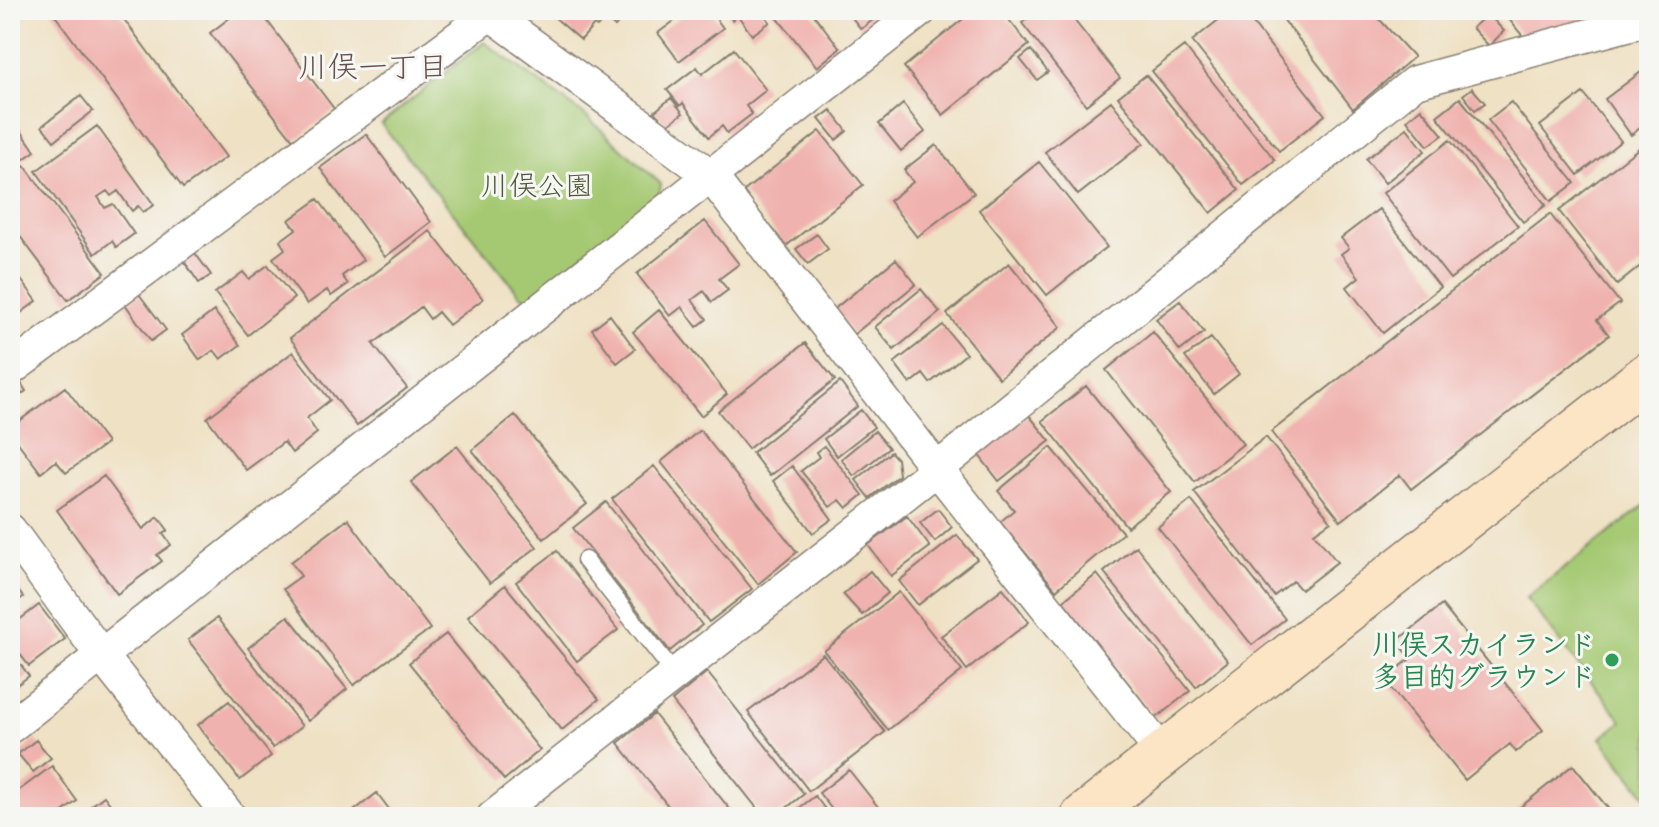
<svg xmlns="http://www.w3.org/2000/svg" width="1659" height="827" viewBox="0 0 1659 827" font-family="'Patrick Hand','Klee One',sans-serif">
	<rect width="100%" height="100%" fill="#f6f6f2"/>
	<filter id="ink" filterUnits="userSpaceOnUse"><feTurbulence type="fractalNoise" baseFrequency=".0125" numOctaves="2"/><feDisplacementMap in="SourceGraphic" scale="16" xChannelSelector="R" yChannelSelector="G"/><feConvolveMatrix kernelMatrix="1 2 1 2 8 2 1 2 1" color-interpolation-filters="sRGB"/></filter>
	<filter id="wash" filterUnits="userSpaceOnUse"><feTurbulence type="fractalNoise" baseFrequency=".006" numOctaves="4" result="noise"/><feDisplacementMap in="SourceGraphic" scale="32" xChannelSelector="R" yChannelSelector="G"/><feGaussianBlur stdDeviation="1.8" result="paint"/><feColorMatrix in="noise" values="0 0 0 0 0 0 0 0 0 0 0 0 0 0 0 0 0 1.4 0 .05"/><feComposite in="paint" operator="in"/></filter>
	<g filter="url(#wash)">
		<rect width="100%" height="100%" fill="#efe1c4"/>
		<!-- green -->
		<path fill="#a5c972" stroke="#607247" stroke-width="2" d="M484,42L586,116L661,184L660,192L530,298L521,296L381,124Z
			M1649,502V800L1601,738L1622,721L1526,598Z"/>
		<g id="blocks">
			<!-- building -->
			<path fill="#f0b2ae" d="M51,10H117L226,157L183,188Z
				M240,10H259L335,110L294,141L210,33Z
				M546,10H635L625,21L622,19L615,27L605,18L597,27L594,25L581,40Z
				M689,10H710L723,28L679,61L658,33Z
				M724,10H761L770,22L752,35L738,16L732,20Z
				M771,10H810L840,48L817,67Z
				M846,10H886L861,29Z
				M974,10H1001L1029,45L943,115L904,67Z
				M1039,10H1066L1120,78L1086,105L1022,23Z
				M1231,10H1242L1325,115L1279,151L1192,41Z
				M1276,10H1371L1414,57L1353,109Z
				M1506,10H1594L1603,21L1525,39L1503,12Z
				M1488,14L1504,31L1489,46L1472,28Z
				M1184,46L1275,160L1243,185L1152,71Z
				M734,49L766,90L746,106L752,114L727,133L722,126L709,137L683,103L680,106L667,90L697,67L702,74Z
				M1031,50L1048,72L1037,80L1020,59Z
				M1649,66V121L1631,135L1605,99Z
				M1146,75L1239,190L1211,213L1118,97Z
				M1472,88L1485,103L1475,110L1463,95Z
				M1583,93L1621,141L1578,175L1540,126Z
				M81,96L93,111L54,141L42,126Z
				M671,98L683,113L667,125L654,112Z
				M1460,98L1546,205L1523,222L1437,116Z
				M1111,101L1144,143L1078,195L1045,152Z
				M1511,102L1575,183L1551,201L1488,120Z
				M903,104L925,132L901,151L879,124Z
				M1421,108L1443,135L1428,146L1407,120Z
				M831,110L847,131L836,140L819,119Z
				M10,115L35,151L10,169Z
				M97,126L154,205L143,212L138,206L132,211L118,191L111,196L107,191L98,197L105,208L113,204L134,234L116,247L112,241L95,254L36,171Z
				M1407,128L1425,151L1385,183L1366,159Z
				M820,131L863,185L786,246L743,192Z
				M366,134L431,222L385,257L320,168Z
				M1450,140L1518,226L1450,279L1383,193Z
				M1649,140V259L1617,285L1559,211Z
				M936,145L974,193L917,237L889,201L913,182L904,170Z
				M1039,162L1107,247L1047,295L979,210Z
				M25,166L105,273L68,300L10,223V178Z
				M318,199L363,260L342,276L348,284L331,296L327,290L307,304L273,258L285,249L280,241L296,229L289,220Z
				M1379,209L1440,287L1383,333L1347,287L1359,277L1341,254L1349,248L1341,238Z
				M1550,214L1620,303L1597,320L1609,335L1411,489L1400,475L1341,521L1271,432Z
				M705,221L739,264L719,279L728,290L712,302L704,291L692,300L707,319L697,327L682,307L670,316L637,274Z
				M430,231L483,299L449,325L438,312L430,319L421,307L373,344L407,388L357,426L290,338Z
				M817,234L828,249L808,264L796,249Z
				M195,253L211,275L199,283L184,261Z
				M896,259L916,284L853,335L833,310Z
				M1009,263L1061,327L999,378L947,314Z
				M10,265L37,301L10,321Z
				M268,265L294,298L248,335L215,293L243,272L249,279Z
				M921,289L940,312L894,350L875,327Z
				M139,294L166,330L151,341L125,304Z
				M1180,301L1204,332L1180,351L1156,319Z
				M659,310L727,394L701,416L633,332Z
				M214,311L240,345L221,359L214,350L200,360L182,335Z
				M610,315L635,349L617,363L592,329Z
				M943,325L966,354L930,383L923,374L910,384L894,363Z
				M1153,332L1243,444L1195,482L1106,370Z
				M1211,338L1239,374L1214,394L1185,357Z
				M805,343L835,380L748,449L718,411Z
				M293,352L330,400L307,418L317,433L292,453L284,442L246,470L207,418Z
				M19,380L26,391L10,403V386Z
				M840,382L858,406L770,476L752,453Z
				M1086,386L1171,492L1127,527L1042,421Z
				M65,387L107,443L66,473L56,461L41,473L10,432V428Z
				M861,410L874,427L837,456L824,439Z
				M1028,414L1050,441L999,481L978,454Z
				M515,415L587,504L544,539L472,450Z
				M700,430L797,552L758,584L661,462Z
				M875,431L889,448L854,476L841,459Z
				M1266,437L1331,521L1314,533L1337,562L1301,590L1293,581L1274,596L1194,492Z
				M457,446L537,547L490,583L411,482Z
				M824,446L863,495L847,508L840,500L830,507L801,471L819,457L816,452Z
				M1051,447L1123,533L1056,590L1000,522L1014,510L998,491Z
				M891,452L897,459L899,475L870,498L856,480Z
				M654,466L752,589L709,622L612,499Z
				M792,466L832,519L813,533L773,481Z
				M104,476L143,529L158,517L168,530L163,534L171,545L157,555L162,561L117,594L57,510Z
				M1191,500L1285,619L1252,645L1158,527Z
				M606,502L702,625L670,651L573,528Z
				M938,509L952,527L935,542L920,523Z
				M907,516L930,547L891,576L868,545Z
				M348,519L430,629L354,685L283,589L301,576L291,562Z
				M957,535L977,559L918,605L899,581Z
				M1136,546L1228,661L1196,687L1104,572Z
				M557,551L618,630L577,661L516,582Z
				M870,571L888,593L862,615L843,594Z
				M1097,574L1190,691L1156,718L1063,601Z
				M10,580L23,597L10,607Z
				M505,585L599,699L562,730L468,616Z
				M1003,588L1029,622L967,670L941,636Z
				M899,592L962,671L888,730L824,651Z
				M39,605L65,639L29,666L10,641V627Z
				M1442,605L1543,730L1516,752L1510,744L1465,780L1384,680L1411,658L1397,641Z
				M288,616L347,689L308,721L248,648Z
				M217,618L302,726L273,748L188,640Z
				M446,634L540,750L504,780L409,663Z
				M10,650L29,676L10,690Z
				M823,654L885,732L809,791L748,712Z
				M707,672L804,794L775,817H764L672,701Z
				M229,701L271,756L240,780L198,725Z
				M654,714L736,817H677L618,743Z
				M36,740L51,758L33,772L18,754Z
				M1573,765L1615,817H1508Z
				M52,766L77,801L56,817H21L10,803V797Z
				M849,770L886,817H838L819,793Z
				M377,793L395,817H346Z
				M104,796L120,817H77Z
				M815,796L831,817H791L790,815Z"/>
		</g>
	</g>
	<g filter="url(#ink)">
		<use href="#blocks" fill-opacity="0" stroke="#867e70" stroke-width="2"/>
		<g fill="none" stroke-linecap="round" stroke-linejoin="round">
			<defs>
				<path id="lane" d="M585,560L675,674"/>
				<path id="street" d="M485,10L710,175L937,469L1163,754
					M10,370L495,10
					M10,530L101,655L230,817
					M10,727L921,10
					M493,817L937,469L1415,82L1649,19"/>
				<path id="secondary" d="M1083,817L1649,374"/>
			</defs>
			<!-- lane casing -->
			<use href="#lane" stroke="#867e70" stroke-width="19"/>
			<!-- street casing -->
			<use href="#street" stroke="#867e70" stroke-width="35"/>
			<!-- secondary casing -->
			<use href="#secondary" stroke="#867e70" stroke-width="47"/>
			<!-- lane -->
			<use href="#lane" stroke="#fff" stroke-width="16"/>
			<!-- street -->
			<use href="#street" stroke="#fff" stroke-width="32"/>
			<!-- secondary -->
			<use href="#secondary" stroke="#fce5c4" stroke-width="44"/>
		</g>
	</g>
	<!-- markers -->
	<circle fill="#2e9e5b" stroke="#f6f6f2" stroke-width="3" cx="1612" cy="660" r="8"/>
	<g text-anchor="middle" stroke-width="6" stroke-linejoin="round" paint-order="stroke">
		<!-- park labels -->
		<g font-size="28" fill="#4c593a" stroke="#f6f6f2">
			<text x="537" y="195">川俣公園</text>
		</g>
		<!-- leisure labels -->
		<g font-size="28" font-weight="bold" fill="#27864d" stroke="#f6f6f2" text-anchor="end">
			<text x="1596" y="654">川俣スカイランド<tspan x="1596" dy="32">多目的グラウンド</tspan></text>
		</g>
		<!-- neighbourhood labels -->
		<g font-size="30" fill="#66504f" stroke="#f6f6f2">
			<text x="373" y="77">川俣一丁目</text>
		</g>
	</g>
	<!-- margin -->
	<rect width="1659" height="827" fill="none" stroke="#f6f6f2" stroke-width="40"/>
</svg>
